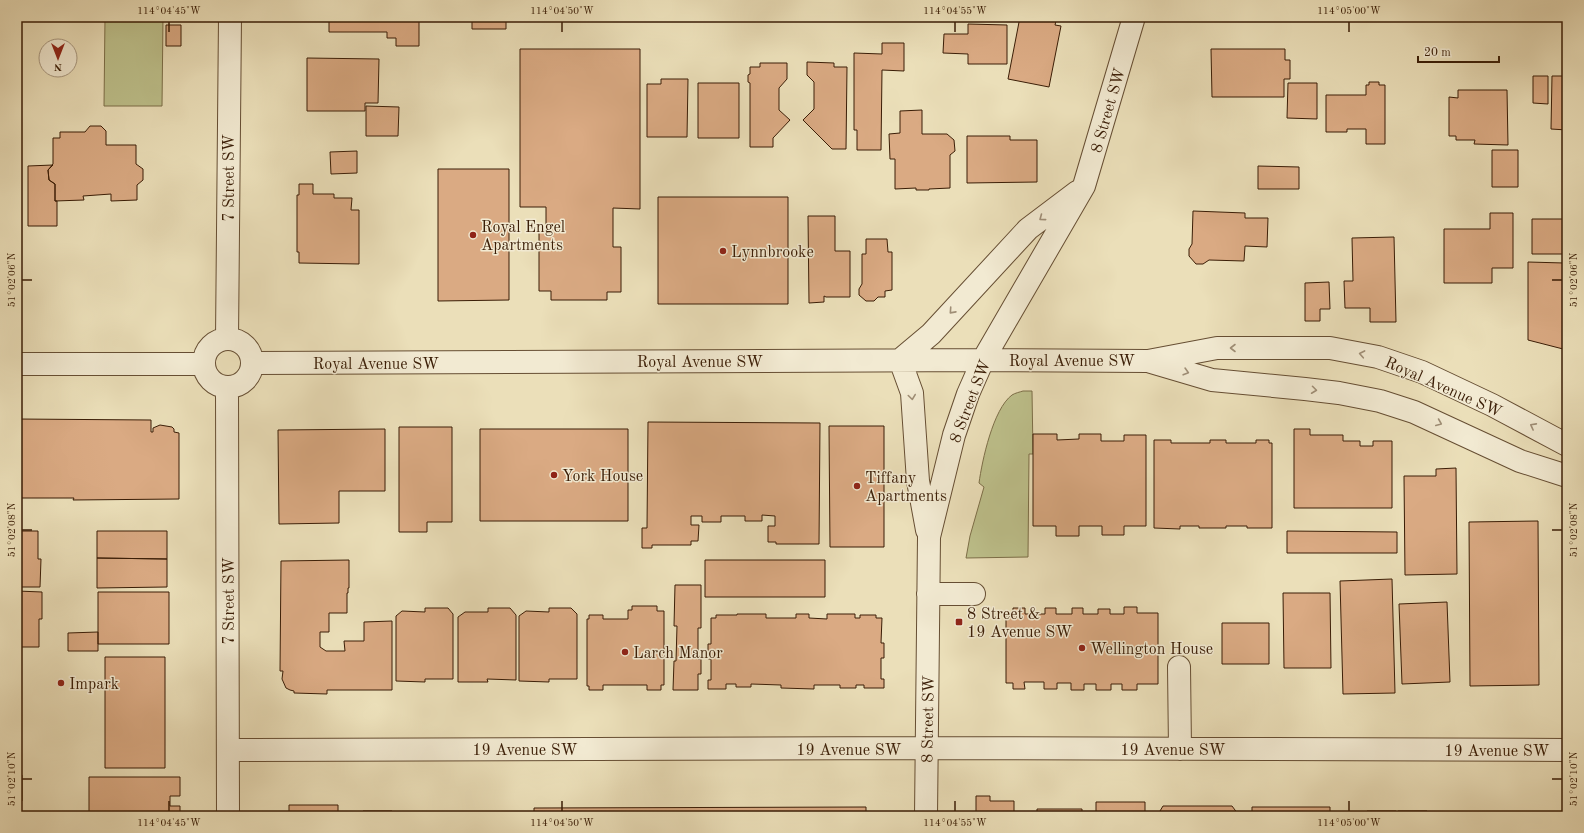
<svg xmlns="http://www.w3.org/2000/svg" width="1584" height="833" viewBox="0 0 1584 833" font-family="'Old Standard TT',serif">
	<rect width="100%" height="100%" fill="#ebdfb9"/>
	<filter id="stains"><feTurbulence type="fractalNoise" baseFrequency=".005" numOctaves="4"/><feColorMatrix values="0 0 0 0 .2 0 0 0 0 .09 0 0 0 0 .02 0 0 0 .5 -.17"/></filter>
	<radialGradient id="worn" r=".72"><stop offset=".6" stop-color="#630" stop-opacity="0"/><stop offset="1" stop-color="#630" stop-opacity=".3"/></radialGradient>
	<!-- green -->
	<path fill="#bdc08b" stroke="#7c6e48" d="M105,17H163L162,106H104Z
		M1023,391H1032L1033,454H1029L1028,557L966,558L970,536L984,487L979,483C982,461 993,409 1012,395C1015,393 1020,392 1023,391Z"/>
	<!-- building -->
	<path fill="#daaa83" stroke="#3a1d06" d="M329,17H419V46H396V38H387V32H329Z
		M439,17H506V29H472V18Z
		M1020,17H1057L1055,25L1061,26L1049,87L1008,79Z
		M968,24L1007,25V64H968V54L943,53L944,34H968Z
		M166,25H181V46H166Z
		M882,43H904V71L882,70L881,150H857V130H854V53L882,54Z
		M520,49H640V209L613,208V247H621V292H607V300H551V291H539V232H546V207H520Z
		M1211,49H1285V60H1290V79H1284V97H1212Z
		M307,58L379,59L378,103H365V111H307Z
		M807,62L834,63V67H847L846,149H832L803,120L814,109V82L807,75Z
		M760,63H787V79L779,88V110L790,120L773,138V147H750V83L748,82V75L750,74V67H760Z
		M1533,76H1548V104L1533,103Z
		M1552,76H1567V130L1551,129Z
		M661,79H688L687,137H647V84H661Z
		M1369,82H1379V85H1385V144H1366V129H1347V132H1326V95H1366V85H1369Z
		M698,83H739V138H698Z
		M1288,83H1317V119L1287,118Z
		M1458,90H1507L1508,145L1474,144L1475,140H1456V136H1449V97L1458,98Z
		M366,106L399,107L398,136H366Z
		M922,110V134H947L954,140L955,151L950,155V188L929,189V190H916V188L895,189V159H890L889,134L900,133V111Z
		M90,126H101L106,131V145H136V164L143,169V180L137,185V200L111,201V194L83,196L84,200L55,201V184L49,180L48,170L53,164V138H60V132H85Z
		M967,136H1010V140H1037V182L967,183Z
		M1492,150H1518V187H1492Z
		M357,151V173L331,174L330,152Z
		M53,165L48,170L49,180L55,184V201H57V226H28V166Z
		M1258,166L1299,167V189H1258Z
		M438,169H509V300L438,301Z
		M299,184H313V194H334V198H352L351,210H359V264L299,263V252H297V195H299Z
		M658,197H788V304H658Z
		M1193,211L1245,213V218H1268L1267,247L1245,246L1244,261L1209,260L1203,264H1196L1189,256V249L1192,244Z
		M1490,213H1513V268H1492V283H1444V229H1490Z
		M808,216H835V251H850V297H826L824,296V302L809,303Z
		M1532,219H1567V254H1532Z
		M1394,237L1396,322H1370V308H1345L1344,281H1353L1352,238Z
		M866,239H887L888,252H892V290L885,291V297H878L874,301H866L859,295V289L862,284V254H866Z
		M1528,262L1564,263V308H1567V350L1528,340Z
		M1329,282L1330,309H1320V321H1305V283Z
		M17,419L151,420V432H153V428L160,425L172,427L174,429V432L179,433V499L73,500L74,498H17Z
		M648,422L820,423L819,544H776V542H768V526H775V516L762,515V521H745V516H721V522H702V516H691V525H699L698,541H691V545H652V548H642V528H647Z
		M829,426H884V547H830Z
		M399,427H452V522H427V532H399Z
		M385,429V491H339V523L279,524L278,430Z
		M480,429H628V521H480Z
		M1294,429H1310V435H1343V441H1360V446H1373V441H1392V508H1294Z
		M1033,434H1057V440L1079,439V434H1101V441H1124V435H1146V526H1124V535H1102V526H1079V536H1056V526H1033Z
		M1154,440H1171V443H1210V440H1226V443H1256V440H1269V443H1272V528H1247V526H1226V528H1199V526H1180V529L1154,528Z
		M1456,468L1457,574L1405,575L1404,476H1436V469Z
		M1538,521L1539,685L1470,686L1469,522Z
		M17,531H38V559H41L40,587H17Z
		M97,531H167V559L97,558Z
		M1287,531L1397,532V553H1287Z
		M97,558L167,559V587L97,588Z
		M349,560V588H348V593H347V613H329V632H320V647L326,651H345L344,641H364V622L392,621V690H327V694L294,693V691L290,690L286,688L282,679L283,671H280L281,561Z
		M705,560H825V597H705Z
		M1392,579L1395,693L1343,694L1340,581Z
		M675,585H701V628H698V659H701V674H698V690H673L674,661H676L677,626H674Z
		M17,591L42,592V619H39V647H17Z
		M98,592H169V644H98Z
		M1283,593H1330L1331,668H1284Z
		M1447,602L1450,682L1402,684L1399,604Z
		M632,606H657V611H664V685H661V690H647V685H603V690H589V686H587V619H589V615H603V619H628V610H632Z
		M1124,607H1137V613H1158V684H1137V690H1122V684H1111V690H1096V684H1084V690H1071V683H1057V689H1044V682H1024L1025,689H1013V683H1006V614H1013V608H1025V614H1045V608H1056V614H1072V608H1083V614H1098V609H1110V614H1124Z
		M425,608H448L453,614V679H425V682L396,681V616L402,611L425,612Z
		M488,608H510L516,615V680L487,679L488,682H458V617L465,612H488Z
		M549,608H571L577,614V679H549V682L519,681V616L526,611L549,612Z
		M737,614H766V618H796V614H809V618L827,619V614H855V618H860V615H876V618H882L881,643H884V658H881V679H884V688H864V685H856V688H840V685H814V689L781,688V685L751,684V687H736V684H726V689H708V680H711V659H708V644H711V618H716V615H737Z
		M1222,623H1269V664H1222Z
		M98,632V651H68V633Z
		M105,657H165V768H105Z
		M17,712H21V729H17Z
		M17,775H22V801H17Z
		M89,777H180V796H170V806H180V816H89Z
		M976,796H990V801H1014V816H976Z
		M1096,802H1145V816H1096Z
		M289,805H338V816H289Z
		M1163,806H1232L1238,814V816H1157Z
		M866,807V814L868,816H531L534,815V808Z
		M1252,807H1330V816H1252Z
		M17,808H21V816H17Z
		M1037,809H1082V816H1037Z
		M363,811H392V816H363Z
		M1367,811H1396V816H1367Z
		M1398,811H1427V816H1398Z
		M394,812H424V816H394Z
		M428,812H456V816H428Z
		M460,812H486V816H461Z
		M1336,812H1364V816H1336Z
		M1462,813H1491V816H1462Z
		M342,814H359V816H342Z"/>
	<g fill="none" stroke-linecap="round" stroke-linejoin="round">
		<defs>
			<path id="minor" d="M204 363a24 24 0 1 1 48 0a24 24 0 1 1-48 0Z
				M227,339L230,17
				M900,360L931,334L1028,229L1077,192
				M900,360L912,393L918,481L927,530
				M1151,362L1212,380L1305,389L1339,393L1380,401L1414,412L1520,461L1567,476
				M252,363L983,360L1148,361L1217,348H1330L1378,357L1422,372L1492,405L1567,445
				M17,364H204
				M227,387L228,816
				M928,594H974
				M1179,667L1180,749
				M228,750L926,748L1567,750
				M926,816L929,537L954,435L968,394L983,360L1084,186L1134,17"/>
		</defs>
		<!-- minor casing -->
		<use href="#minor" stroke="#664e33" stroke-width="24"/>
		<!-- minor -->
		<use href="#minor" stroke="#f2ead2" stroke-width="22"/>
	</g>
	<!-- one-way arrows -->
	<defs><path id="oneway-chevron" d="M-2-3.5L2.5 0L-2 3.5" fill="none" stroke-width="1.6" stroke-linecap="round" stroke-linejoin="round"/></defs>
	<g stroke="#9f8e76">
		<use href="#oneway-chevron" transform="translate(1042 218) rotate(143)"/>
		<use href="#oneway-chevron" transform="translate(952 311) rotate(132)"/>
		<use href="#oneway-chevron" transform="translate(1233 348) rotate(180)"/>
		<use href="#oneway-chevron" transform="translate(1362 354) rotate(-169)"/>
		<use href="#oneway-chevron" transform="translate(1186 372) rotate(16)"/>
		<use href="#oneway-chevron" transform="translate(1314 390) rotate(7)"/>
		<use href="#oneway-chevron" transform="translate(912 397) rotate(82)"/>
		<use href="#oneway-chevron" transform="translate(1439 423) rotate(23)"/>
		<use href="#oneway-chevron" transform="translate(1533 426) rotate(-152)"/>
	</g>
	<!-- ticks -->
	<path fill="none" stroke="#3a1d06" stroke-width="1.5" d="M169,22V32M562,22V32M955,22V32M1349,22V32M22,280H32M1552,280H1562M22,530H32M1552,530H1562M22,779H32M1552,779H1562M169,801V811M562,801V811M955,801V811M1349,801V811"/>
	<!-- markers -->
	<g fill="#8f2418" stroke="#f2ead2" stroke-width="1.5">
		<circle cx="473" cy="235" r="4"/>
		<circle cx="723" cy="251" r="4"/>
		<circle cx="554" cy="475" r="4"/>
		<circle cx="857" cy="486" r="4"/>
		<rect x="955" y="618" width="8" height="8" rx="2"/>
		<circle cx="1082" cy="648" r="4"/>
		<circle cx="625" cy="652" r="4"/>
		<circle cx="61" cy="683" r="4"/>
	</g>
	<g text-anchor="middle" stroke-width="3" stroke-linejoin="round" paint-order="stroke">
		<!-- street labels -->
		<g font-size="16" fill="#3a1d06" stroke="#f2ead2">
			<text transform="translate(1107 110) rotate(-74)" y="6">8 Street SW</text>
			<text transform="translate(228 178) rotate(-90)" y="6">7 Street SW</text>
			<text x="1072" y="366">Royal Avenue SW</text>
			<text x="700" y="367">Royal Avenue SW</text>
			<text x="376" y="369">Royal Avenue SW</text>
			<text transform="translate(1444 386) rotate(24)" y="6">Royal Avenue SW</text>
			<text transform="translate(969 401) rotate(-69)" y="6">8 Street SW</text>
			<text transform="translate(228 601) rotate(-90)" y="6">7 Street SW</text>
			<text transform="translate(927 719) rotate(-89)" y="6">8 Street SW</text>
			<text x="525" y="755">19 Avenue SW</text>
			<text x="849" y="755">19 Avenue SW</text>
			<text x="1173" y="755">19 Avenue SW</text>
			<text x="1497" y="756">19 Avenue SW</text>
		</g>
		<!-- poi labels -->
		<g font-size="16" fill="#3a1d06" stroke="#f2ead2" text-anchor="start">
			<text x="481" y="232">Royal Engel<tspan x="481" dy="18">Apartments</tspan></text>
			<text x="731" y="257">Lynnbrooke</text>
			<text x="562" y="481">York House</text>
			<text x="865" y="483">Tiffany<tspan x="865" dy="18">Apartments</tspan></text>
			<text x="967" y="619">8 Street &amp;<tspan x="967" dy="18">19 Avenue SW</tspan></text>
			<text x="1090" y="654">Wellington House</text>
			<text x="633" y="658">Larch Manor</text>
			<text x="69" y="689">Impark</text>
		</g>
	</g>
	<!-- margin -->
	<rect width="1584" height="833" fill="none" stroke="#ebdfb9" stroke-width="44"/>
	<!-- north arrow -->
	<g transform="translate(58 58) rotate(180)"><circle r="19" fill="#f2ead2" stroke="#a89880"/>
	<path d="M0-3L7 15L0 10L-7 15Z" fill="#8f2418"/>
	<text y="-6" font-size="11" font-weight="bold" text-anchor="middle" fill="#3a1d06">N</text>
	</g>
	<!-- scale -->
	<path d="M1418 56v6h81v-6" fill="none" stroke="#3a1d06" stroke-width="2"/>
	<text x="1424" y="56" font-size="12" fill="#3a1d06" stroke="#f2ead2" stroke-width="3" paint-order="stroke">20 m</text>
	<rect x="22" y="22" width="1540" height="789" fill="none" stroke="#3a1d06" stroke-width="1.5"/>
	<g font-size="10" text-anchor="middle" fill="#3a1d06">
		<text x="169" y="14">114°04'45"W</text>
		<text x="562" y="14">114°04'50"W</text>
		<text x="955" y="14">114°04'55"W</text>
		<text x="1349" y="14">114°05'00"W</text>
		<text transform="translate(1573 280) rotate(-90)" y="4">51°02'06"N</text>
		<text transform="translate(11 280) rotate(-90)" y="4">51°02'06"N</text>
		<text transform="translate(1573 530) rotate(-90)" y="4">51°02'08"N</text>
		<text transform="translate(11 530) rotate(-90)" y="4">51°02'08"N</text>
		<text transform="translate(1573 779) rotate(-90)" y="4">51°02'10"N</text>
		<text transform="translate(11 779) rotate(-90)" y="4">51°02'10"N</text>
		<text x="169" y="826">114°04'45"W</text>
		<text x="562" y="826">114°04'50"W</text>
		<text x="955" y="826">114°04'55"W</text>
		<text x="1349" y="826">114°05'00"W</text>
	</g>
	<rect width="100%" height="100%" filter="url(#stains)"/>
	<rect width="100%" height="100%" fill="url(#worn)"/>
</svg>
